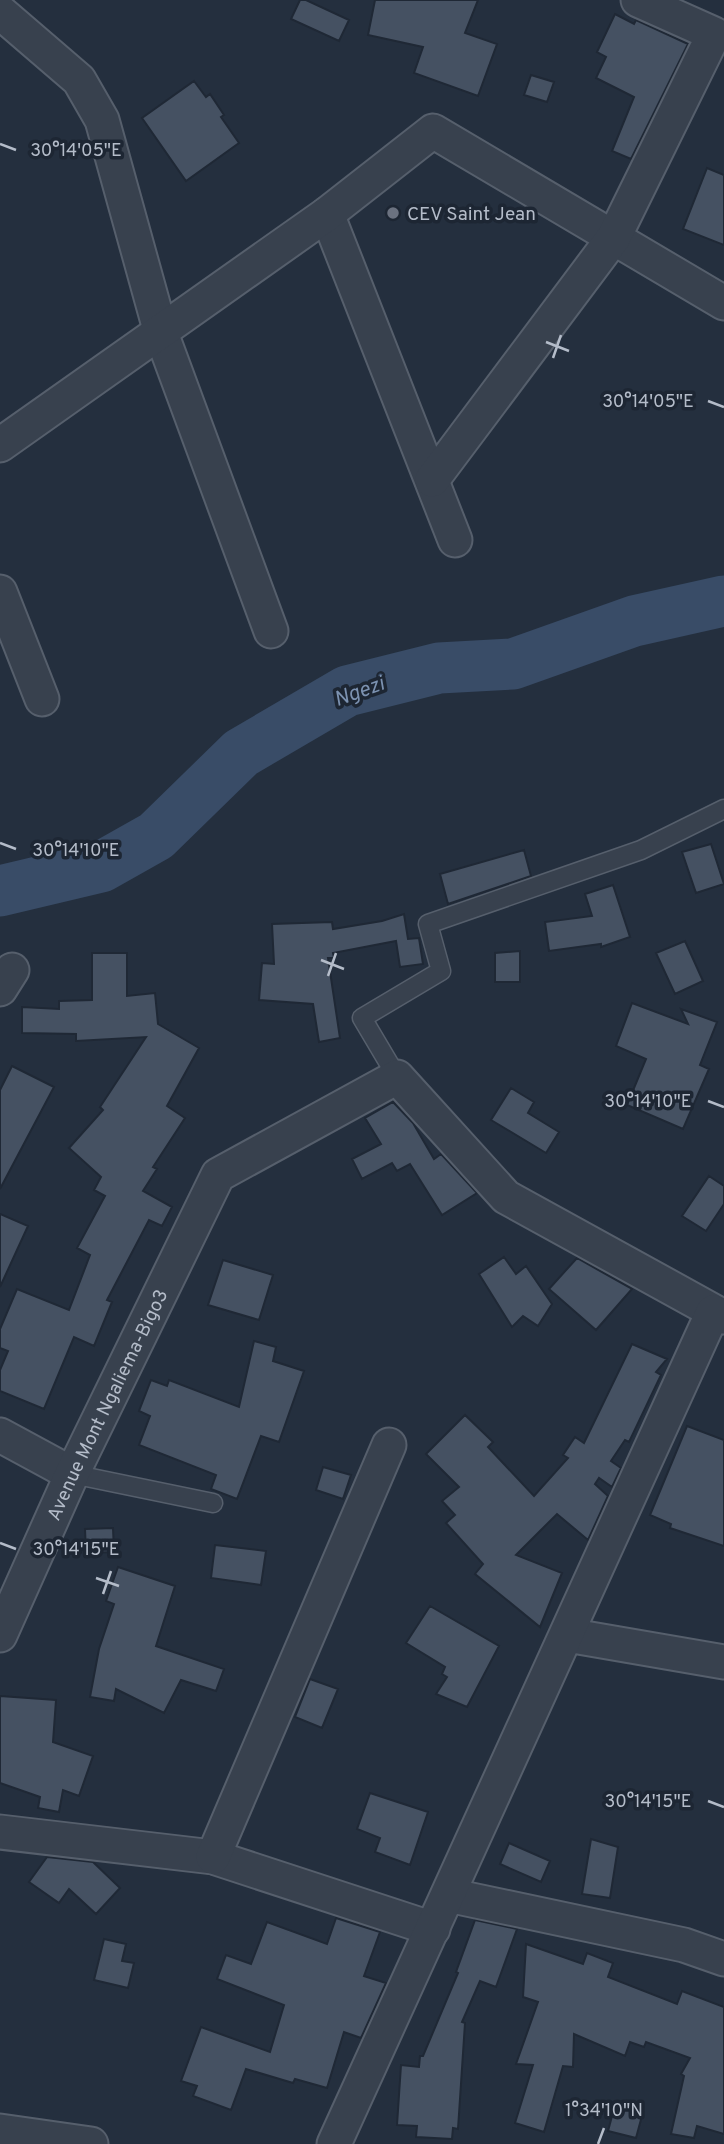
<svg xmlns="http://www.w3.org/2000/svg" width="724" height="2144" viewBox="0 0 724 2144" font-family="Overpass,sans-serif">
	<rect width="100%" height="100%" fill="#242f3e"/>
	<g fill="none" stroke-linecap="round" stroke-linejoin="round">
		<!-- river -->
		<path stroke="#394c67" stroke-width="51" d="M0,891L101,867L156,836L241,753L347,691L439,668L513,664L634,621L724,601"/>
	</g>
	<!-- building -->
	<path fill="#455162" stroke="#1f2835" stroke-width="2" d="M300,0H306L349,20L339,41L291,19Z
		M375,0H478L465,33L497,44L478,96L414,73L423,47L368,35Z
		M615,14L634,24L636,20L688,44L631,159L612,151L634,97L596,78L606,57L597,52Z
		M531,75L554,82L547,102L524,95Z
		M194,81L206,97L210,94L224,115L221,117L239,143L186,181L142,118Z
		M707,168L724,175V245L683,229Z
		M711,844L724,884L696,893L682,852Z
		M524,850L531,876L448,904L440,874Z
		M613,885L630,937L601,947V944L549,951L545,922L592,916L585,894Z
		M404,914L408,939L419,938L423,964L400,967L396,941L333,953L334,958H328L340,1038L319,1042L313,1004L259,1000L262,963L274,964L272,924L332,922L333,929L382,921Z
		M685,941L703,981L675,994L656,953Z
		M520,951V982H495V953Z
		M92,953H127V996L155,993L158,1024L199,1048L167,1106L185,1118L153,1167L157,1169L143,1191L172,1207L162,1226L149,1220L107,1300L112,1302L94,1346L74,1337L44,1409L0,1391V1370L8,1351L0,1348V1329L17,1289L69,1310L90,1255L77,1248L105,1196L94,1190L101,1177L69,1148L103,1110L100,1107L146,1037L76,1041V1034L22,1033V1007L59,1009V1001L92,1000Z
		M632,1003L688,1024L681,1009L717,1022L700,1065L709,1069L683,1129L627,1105L646,1059L616,1046Z
		M12,1066L54,1087L0,1189V1090Z
		M511,1088L534,1102L528,1113L559,1132L546,1153L491,1120Z
		M393,1102L413,1123L434,1159L441,1154L477,1193L442,1215L410,1164L397,1171L392,1163L362,1179L352,1159L381,1144L365,1118Z
		M709,1176L724,1186V1204L706,1231L682,1216Z
		M0,1214L28,1226L0,1287Z
		M504,1257L516,1274L526,1266L552,1304L538,1326L523,1316L512,1327L479,1274Z
		M577,1258L632,1289L596,1330L549,1289Z
		M223,1260L273,1275L259,1320L208,1305Z
		M254,1341L276,1347L273,1361L304,1371L279,1442L261,1436L237,1499L211,1489L216,1475L139,1445L150,1416L139,1411L151,1380L167,1386L169,1380L239,1407Z
		M632,1344L667,1359L656,1372L661,1375L629,1442L625,1440L611,1461L621,1468L612,1487L599,1478L595,1484L608,1496L588,1540L557,1514L516,1555L562,1573L540,1627L475,1574L483,1564L446,1523L455,1515L442,1501L459,1487L426,1454L465,1415L493,1442L488,1447L534,1496L568,1458L563,1455L575,1437L584,1443Z
		M687,1426L724,1440V1546L670,1528L671,1524L650,1515Z
		M323,1467L351,1475L343,1499L316,1490Z
		M113,1528L114,1552L86,1553L85,1529Z
		M215,1545L266,1551L261,1585L211,1578Z
		M118,1567L175,1586L156,1646L224,1669L216,1691L181,1680L164,1713L116,1689L114,1701L90,1697L99,1649L114,1604L106,1601Z
		M430,1606L499,1646L467,1707L436,1694L447,1677L442,1674L445,1667L406,1643Z
		M310,1679L338,1689L322,1728L295,1717Z
		M0,1696L56,1700L53,1742L93,1756L79,1796L63,1790L59,1812L38,1808L40,1797L0,1783Z
		M370,1793L428,1812L410,1865L375,1852L380,1838L357,1829Z
		M591,1839L618,1847L610,1898L582,1894Z
		M509,1843L550,1861L541,1882L500,1864Z
		M47,1857L93,1862L120,1888L96,1914L69,1889L59,1903L29,1882Z
		M336,1918L380,1932L364,1976L386,1983L361,2038L344,2032L327,2088L295,2079L293,2083L246,2069L231,2110L193,2096L197,2086L181,2081L201,2027L270,2052L284,2005L217,1979L226,1955L251,1964L267,1922L327,1944Z
		M475,1920L517,1929L496,1987L480,1981L462,2022L465,2023L458,2129L453,2128L452,2139L416,2137L417,2126L397,2125L401,2065L419,2067L420,2056H423L458,1973L456,1972Z
		M104,1939L126,1944L122,1961L134,1963L128,1988L94,1980Z
		M526,1944L583,1964L587,1953L613,1963L608,1977L677,2004L682,1991L724,2007V2134L697,2126L694,2138L671,2134L684,2076L681,2074L690,2058L646,2042L644,2047L630,2042L625,2056L574,2034L573,2067L563,2066L544,2132L515,2123L533,2065L516,2064L538,2002L523,1997Z
		M615,2105L643,2112L636,2138L608,2131Z"/>
	<g fill="none" stroke-linecap="round" stroke-linejoin="round">
		<defs>
			<path id="service" d="M397,1077L362,1018L441,971L428,924L641,850L724,809
				M72,1474L213,1503"/>
			<g id="minor">
				<path d="M0,12L79,80L102,120L161,333L271,631"/>
				<path d="M327,214L455,540"/>
				<path d="M0,445L327,214L433,131L724,303"/>
				<path d="M432,480L614,237L714,34L638,0"/>
				<path d="M0,592L42,699"/>
				<path d="M0,989L12,970"/>
				<path d="M0,1435L72,1474"/>
				<path id="s1" d="M0,1635L72,1474L218,1175L397,1077L506,1197L724,1317"/>
				<path d="M567,1635L724,1662"/>
				<path d="M0,1832L213,1857L433,1929"/>
				<path d="M213,1857L389,1445"/>
				<path d="M448,1895L684,1945L724,1959"/>
				<path d="M0,2131L91,2144"/>
				<path d="M334,2144L713,1312"/>
			</g>
		</defs>
		<!-- service casing -->
		<use href="#service" stroke="#565f6c" stroke-width="21"/>
		<!-- minor casing -->
		<use href="#minor" stroke="#565f6c" stroke-width="37"/>
		<!-- service -->
		<use href="#service" stroke="#38414e" stroke-width="18"/>
		<!-- minor -->
		<use href="#minor" stroke="#38414e" stroke-width="33"/>
	</g>
	<!-- ticks -->
	<path fill="none" stroke="#b4bcc9" stroke-width="2.5" d="M0,144L16,150M546,342L569,351M553,358L561,335M708,401L724,407M0,843L16,849M321,960L344,969M328,976L336,953M708,1101L724,1107M0,1543L16,1549M96,1578L119,1586M103,1594L111,1571M708,1801L724,1807M598,2144L604,2128"/>
	<!-- markers -->
	<circle fill="#6b7280" stroke="#1d2633" stroke-width="2.5" cx="393" cy="213" r="7"/>
	<g text-anchor="middle" stroke-width="7" stroke-linejoin="round" paint-order="stroke">
		<!-- poi labels -->
		<g font-size="19" fill="#b4bcc9" stroke="#1d2633" text-anchor="start">
			<text x="407" y="220">CEV Saint Jean</text>
		</g>
		<!-- street labels -->
		<g font-size="19" fill="#b4bcc9" stroke="#1d2633">
			<text dy="7" stroke="none"><textPath href="#s1" startOffset="254">Avenue Mont Ngaliema-Bigo3</textPath></text>
		</g>
		<!-- water labels -->
		<g font-size="21" font-style="italic" fill="#7c92b1" stroke="#1d2633">
			<text transform="translate(359 691) rotate(-20)" y="7">Ngezi</text>
		</g>
	</g>
	<g font-size="18" text-anchor="middle" fill="#b4bcc9" stroke="#1d2633" stroke-width="7" stroke-linejoin="round" paint-order="stroke">
		<text x="76" y="156">30°14'05"E</text>
		<text x="648" y="407">30°14'05"E</text>
		<text x="76" y="856">30°14'10"E</text>
		<text x="648" y="1107">30°14'10"E</text>
		<text x="76" y="1555">30°14'15"E</text>
		<text x="648" y="1807">30°14'15"E</text>
		<text x="604" y="2116">1°34'10"N</text>
	</g>
</svg>
